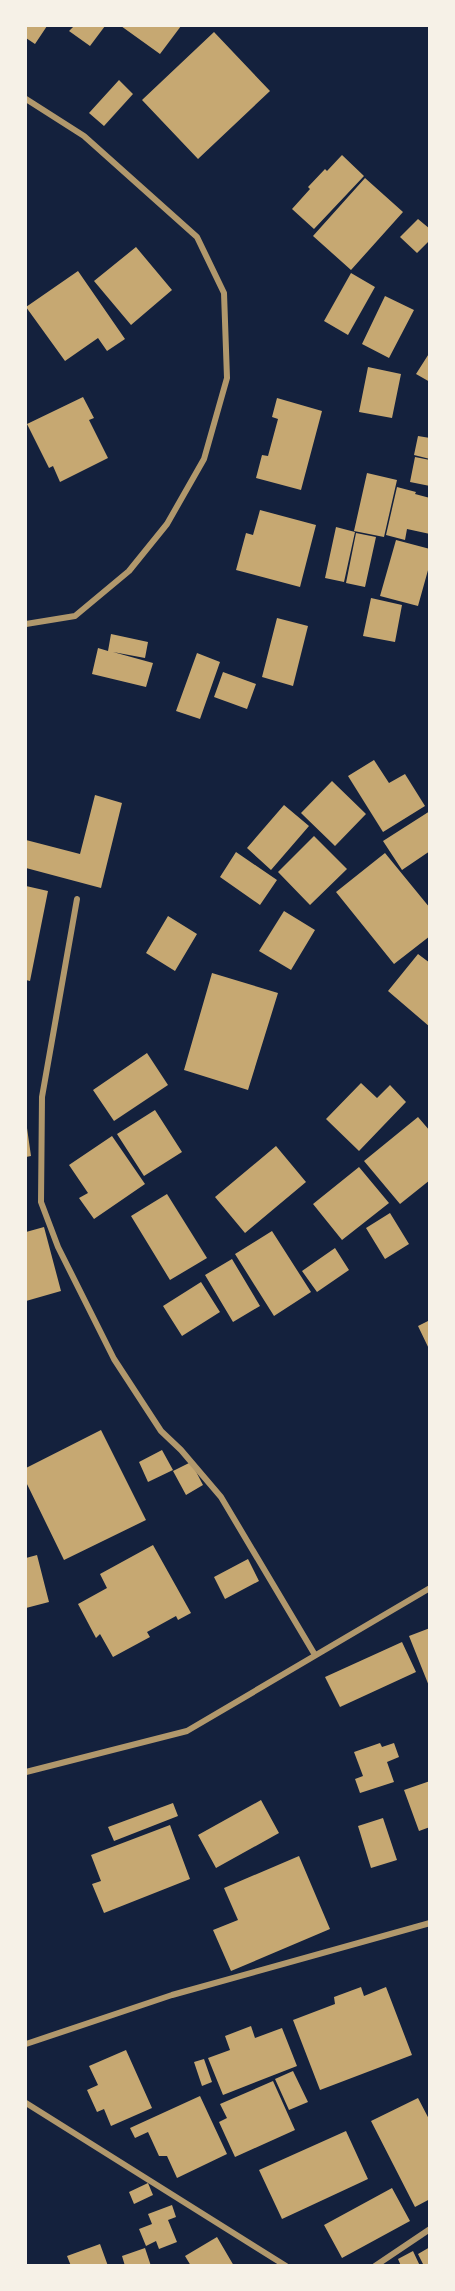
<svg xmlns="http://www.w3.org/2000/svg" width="455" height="2291" viewBox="0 0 455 2291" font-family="Lato,sans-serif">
	<rect width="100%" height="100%" fill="#14213d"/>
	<!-- building -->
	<path fill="#c6a872" d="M26,26H47L35,44L26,38Z
		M74,26H105L90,46L69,31Z
		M121,26H181L160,54Z
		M214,32L270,91L198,159L142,100Z
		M119,80L133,94L104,126L89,113Z
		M342,155L364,176L314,229L292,209L310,189L308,187L325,169L327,171Z
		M365,178L403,212L351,270L313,236Z
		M418,219L430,229V240L417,253L400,237Z
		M136,247L172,290L131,325L94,281Z
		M78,271L125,339L107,351L98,338L65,361L26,307Z
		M351,273L375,287L348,335L324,321Z
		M385,296L414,310L389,358L362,344Z
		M430,352V382L416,374Z
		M368,367L401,374L392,418L359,412Z
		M83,397L94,418L89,420L108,458L60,482L53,466L49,468L27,424Z
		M277,398L322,411L301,490L256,478L262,455L268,456L278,419L272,417Z
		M418,436L430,438V459L414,455Z
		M415,457L430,460V486L410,482Z
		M367,473L397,480L384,537L354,531Z
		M397,487L416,492L415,494L430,498V534L407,529L405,540L386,535Z
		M260,510L316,525L300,587L236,570L246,533L253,535Z
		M336,527L355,532L344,582L325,578Z
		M356,533L376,537L365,587L346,583Z
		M396,540L430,549V563L418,606L380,596Z
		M371,598L402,605L395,642L363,636Z
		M277,618L308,626L293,686L262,677Z
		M111,634L148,642L145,658L113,652L153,663L146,687L92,674L98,648L108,651Z
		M197,653L220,662L200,719L176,711Z
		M223,672L256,684L247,709L214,697Z
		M374,760L389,783L405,774L425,806L383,832L348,776Z
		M332,781L366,814L335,846L301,813Z
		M95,795L122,803L101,888L26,868V840L80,854Z
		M284,805L309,826L271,870L247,848Z
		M430,811V851L402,870L383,841Z
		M314,836L347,869L310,905L278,872Z
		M236,852L277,880L260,905L220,877Z
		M385,853L430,908V936L394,964L336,892Z
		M26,886L48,891L30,981L26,980Z
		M284,911L315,930L291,970L259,951Z
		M168,916L197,934L175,971L146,953Z
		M418,954L430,963V1027L388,991Z
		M212,973L278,993L248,1090L184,1070Z
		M147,1053L168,1085L114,1121L93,1090Z
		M361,1083L377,1098L390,1085L406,1102L359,1151L326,1119Z
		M155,1110L182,1152L144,1176L117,1134Z
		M418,1117L430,1131V1180L400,1204L364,1161Z
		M26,1121L31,1156L26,1157Z
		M112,1136L145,1184L94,1219L79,1198L88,1193L69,1165Z
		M276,1146L306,1182L245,1233L215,1197Z
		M359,1167L389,1203L342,1240L313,1204Z
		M167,1194L207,1258L170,1280L131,1216Z
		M390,1213L409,1244L385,1259L366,1228Z
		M44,1227L61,1291L26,1301V1232Z
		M272,1231L311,1292L274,1316L235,1254Z
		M335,1248L349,1270L317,1292L302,1271Z
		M232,1259L260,1306L233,1322L205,1275Z
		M201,1282L220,1312L182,1336L163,1306Z
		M430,1320V1351L418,1326Z
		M101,1430L146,1520L64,1560L26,1482V1468Z
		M162,1450L173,1470L148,1482L139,1462Z
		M191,1462L203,1485L186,1495L173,1471Z
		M153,1545L191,1613L178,1620L176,1616L147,1632L150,1637L113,1657L100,1634L96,1638L78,1604L107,1588L100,1574Z
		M37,1555L49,1602L26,1608V1558Z
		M248,1559L259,1581L225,1599L214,1577Z
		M430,1628V1686H429L409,1636Z
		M402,1642L416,1672L340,1707L325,1677Z
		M380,1743L382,1747L394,1743L399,1757L387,1762L394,1782L360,1793L355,1779L363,1776L354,1752Z
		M430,1781V1827L419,1831L404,1790Z
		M261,1800L279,1833L216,1868L198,1835Z
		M173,1803L178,1816L114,1841L108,1827Z
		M383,1818L397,1860L371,1868L358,1826Z
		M170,1825L190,1879L104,1913L92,1884L101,1881L91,1855Z
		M299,1856L330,1929L231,1971L213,1930L238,1920L224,1888Z
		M361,1987L364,1996L386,1987L412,2055L320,2090L293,2020L335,2004L334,1997Z
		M251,2026L255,2038L282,2028L297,2066L223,2095L208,2058L230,2050L225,2036Z
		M126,2050L152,2108L111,2126L104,2109L97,2112L87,2090L98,2085L89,2066Z
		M204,2059L212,2082L202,2086L194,2062Z
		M293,2071L308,2102L289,2110L275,2079Z
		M273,2081L295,2130L235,2157L219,2122L227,2118L220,2104Z
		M200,2096L227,2154L177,2178L167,2156H159L148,2132L135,2138L130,2128Z
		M418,2098L430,2121V2199L415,2207L371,2121Z
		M346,2131L368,2179L282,2219L259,2170Z
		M148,2183L153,2195L134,2204L129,2192Z
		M392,2188L410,2221L342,2258L324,2225Z
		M172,2205L176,2217L168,2220L177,2242L159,2249L156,2241L146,2246L139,2229L152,2224L148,2214Z
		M217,2237L234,2266H191L185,2256Z
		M100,2244L108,2266H71L67,2256Z
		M430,2247V2266H424L418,2254Z
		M145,2248L151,2266H125L122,2256Z
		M413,2251L420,2266H401L398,2259Z"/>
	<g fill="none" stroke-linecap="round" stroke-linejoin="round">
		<!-- minor -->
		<path stroke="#b1986c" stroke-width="6" d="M26,99L84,136L197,237L224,293L227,378L204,459L167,524L129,571L75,616L26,624
			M77,899L42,1097L41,1202L58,1247L114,1359L161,1431L181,1450L221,1497L315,1655
			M26,1772L187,1731L430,1588
			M26,2044L172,1995L430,1923
			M26,2103L286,2266
			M375,2266L430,2229"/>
	</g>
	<!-- border -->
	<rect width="455" height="2291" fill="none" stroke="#f6f1e7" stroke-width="54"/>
</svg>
